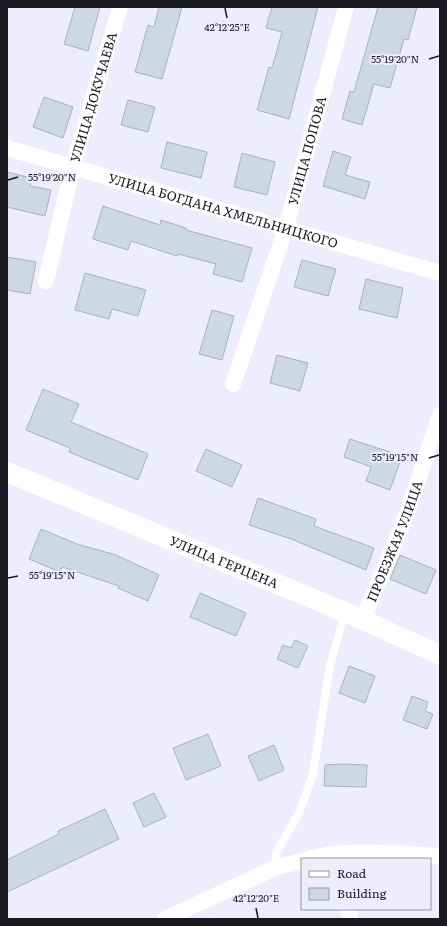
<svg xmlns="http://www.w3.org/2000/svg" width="447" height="926" viewBox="0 0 447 926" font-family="Literata,serif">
	<rect width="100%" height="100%" fill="#ededff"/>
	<!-- building -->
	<path fill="#ccd8e6" stroke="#a6b2bf" d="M75,7H100L88,51L64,44Z
		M159,7H182L162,79L135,72L148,25L154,27Z
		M272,7H318L289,119L257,110L269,67L272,68L282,32L266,28Z
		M378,7H417L408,40L404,39L390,88L374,84L362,125L342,119L350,91L354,92Z
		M44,97L73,107L63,138L33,127Z
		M128,100L155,107L148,132L121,125Z
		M167,142L207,152L201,178L161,168Z
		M333,151L351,157L345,175L370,182L365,199L323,186Z
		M242,153L275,162L267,195L234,187Z
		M7,172L31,178L30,186L51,190L45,216L7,207Z
		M103,206L160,225L161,220L186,228V230L252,248L242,282L213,274L216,264L178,254L177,256L131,241L128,250L93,239Z
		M7,257L36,262L30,294L7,290Z
		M302,260L336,269L328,296L294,287Z
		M85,273L146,290L138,316L112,309L109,319L75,310Z
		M366,279L403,288L397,318L359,309Z
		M212,310L234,316L222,360L199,354Z
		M277,355L308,363L300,391L270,383Z
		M43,389L79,404L71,422L148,454L138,480L69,452L70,448L26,430Z
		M350,439L402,456L390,490L366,481L371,467L344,457Z
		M206,449L242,465L232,487L196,471Z
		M258,498L316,519L314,526L374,548L366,570L291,539L249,525Z
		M41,529L77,544L116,555L159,575L148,601L118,588L119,586L62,567L60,572L29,559Z
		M400,555L436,570L426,594L390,579Z
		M200,593L246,613L236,636L190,617Z
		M295,640L308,646L298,668L277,659L283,645L291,648Z
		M349,666L375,676L365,703L339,693Z
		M412,696L428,702L425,711L433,714L427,729L403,720Z
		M208,734L221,766L186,780L173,748Z
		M274,745L284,770L259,781L248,756Z
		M341,764L367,765L366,787L324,786L325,765Z
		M154,793L166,817L144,827L133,803Z
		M105,809L119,839L7,892V860L59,834L58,831Z"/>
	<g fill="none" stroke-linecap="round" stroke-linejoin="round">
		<!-- service -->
		<path stroke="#fff" stroke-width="8" d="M277,867L276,853L300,811L313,774L330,665L345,613"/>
		<!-- minor -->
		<g stroke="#fff" stroke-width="16">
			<path id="s1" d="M7,148L440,273"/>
			<path id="s2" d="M46,281L73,166L120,7"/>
			<path id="s3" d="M233,384L286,228L346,7"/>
			<path id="s4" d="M363,620L407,513L440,415"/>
			<path d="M308,859C348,848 399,854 440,856"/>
			<path d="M349,909L350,919"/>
			<path d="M165,919L277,867L302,861"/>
		</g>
		<!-- tertiary -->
		<path stroke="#fff" stroke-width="20" id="s5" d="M7,472L345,612L440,655"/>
	</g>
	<!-- ticks -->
	<path fill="none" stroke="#18181e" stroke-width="1.5" d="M225,8L227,18M429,59L439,56M8,180L18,177M429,458L439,455M8,578L18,576M256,908L258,918"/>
	<g text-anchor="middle" stroke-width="4" stroke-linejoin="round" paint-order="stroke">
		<!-- street labels -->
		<g font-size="13" fill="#18181e" stroke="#ededff">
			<text dy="5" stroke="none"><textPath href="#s2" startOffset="190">УЛИЦА ДОКУЧАЕВА</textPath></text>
			<text dy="5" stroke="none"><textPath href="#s3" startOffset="245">УЛИЦА ПОПОВА</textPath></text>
			<text dy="5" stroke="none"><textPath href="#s1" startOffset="225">УЛИЦА БОГДАНА ХМЕЛЬНИЦКОГО</textPath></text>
			<text dy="5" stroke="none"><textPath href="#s4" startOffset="85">ПРОЕЗЖАЯ УЛИЦА</textPath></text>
			<text dy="5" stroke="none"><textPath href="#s5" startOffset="235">УЛИЦА ГЕРЦЕНА</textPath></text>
		</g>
	</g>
	<g font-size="10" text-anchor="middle" fill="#18181e" stroke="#ededff" stroke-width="4" stroke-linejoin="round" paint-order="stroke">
		<text x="227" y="31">42°12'25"E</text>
		<text x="395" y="63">55°19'20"N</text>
		<text x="52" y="181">55°19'20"N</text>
		<text x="395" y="461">55°19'15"N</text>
		<text x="52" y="579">55°19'15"N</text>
		<text x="256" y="902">42°12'20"E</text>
	</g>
	<!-- border -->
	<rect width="447" height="926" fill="none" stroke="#18181e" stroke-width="16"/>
	<!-- legend -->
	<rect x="301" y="858" width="130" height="52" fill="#ededff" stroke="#9898a5"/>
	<rect x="309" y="871" width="20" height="6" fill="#ffffff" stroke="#9898a5"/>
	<text x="337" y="878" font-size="12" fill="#18181e">Road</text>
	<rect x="309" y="888" width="20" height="12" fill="#ccd8e6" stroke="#9898a5"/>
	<text x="337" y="898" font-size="12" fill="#18181e">Building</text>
</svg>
